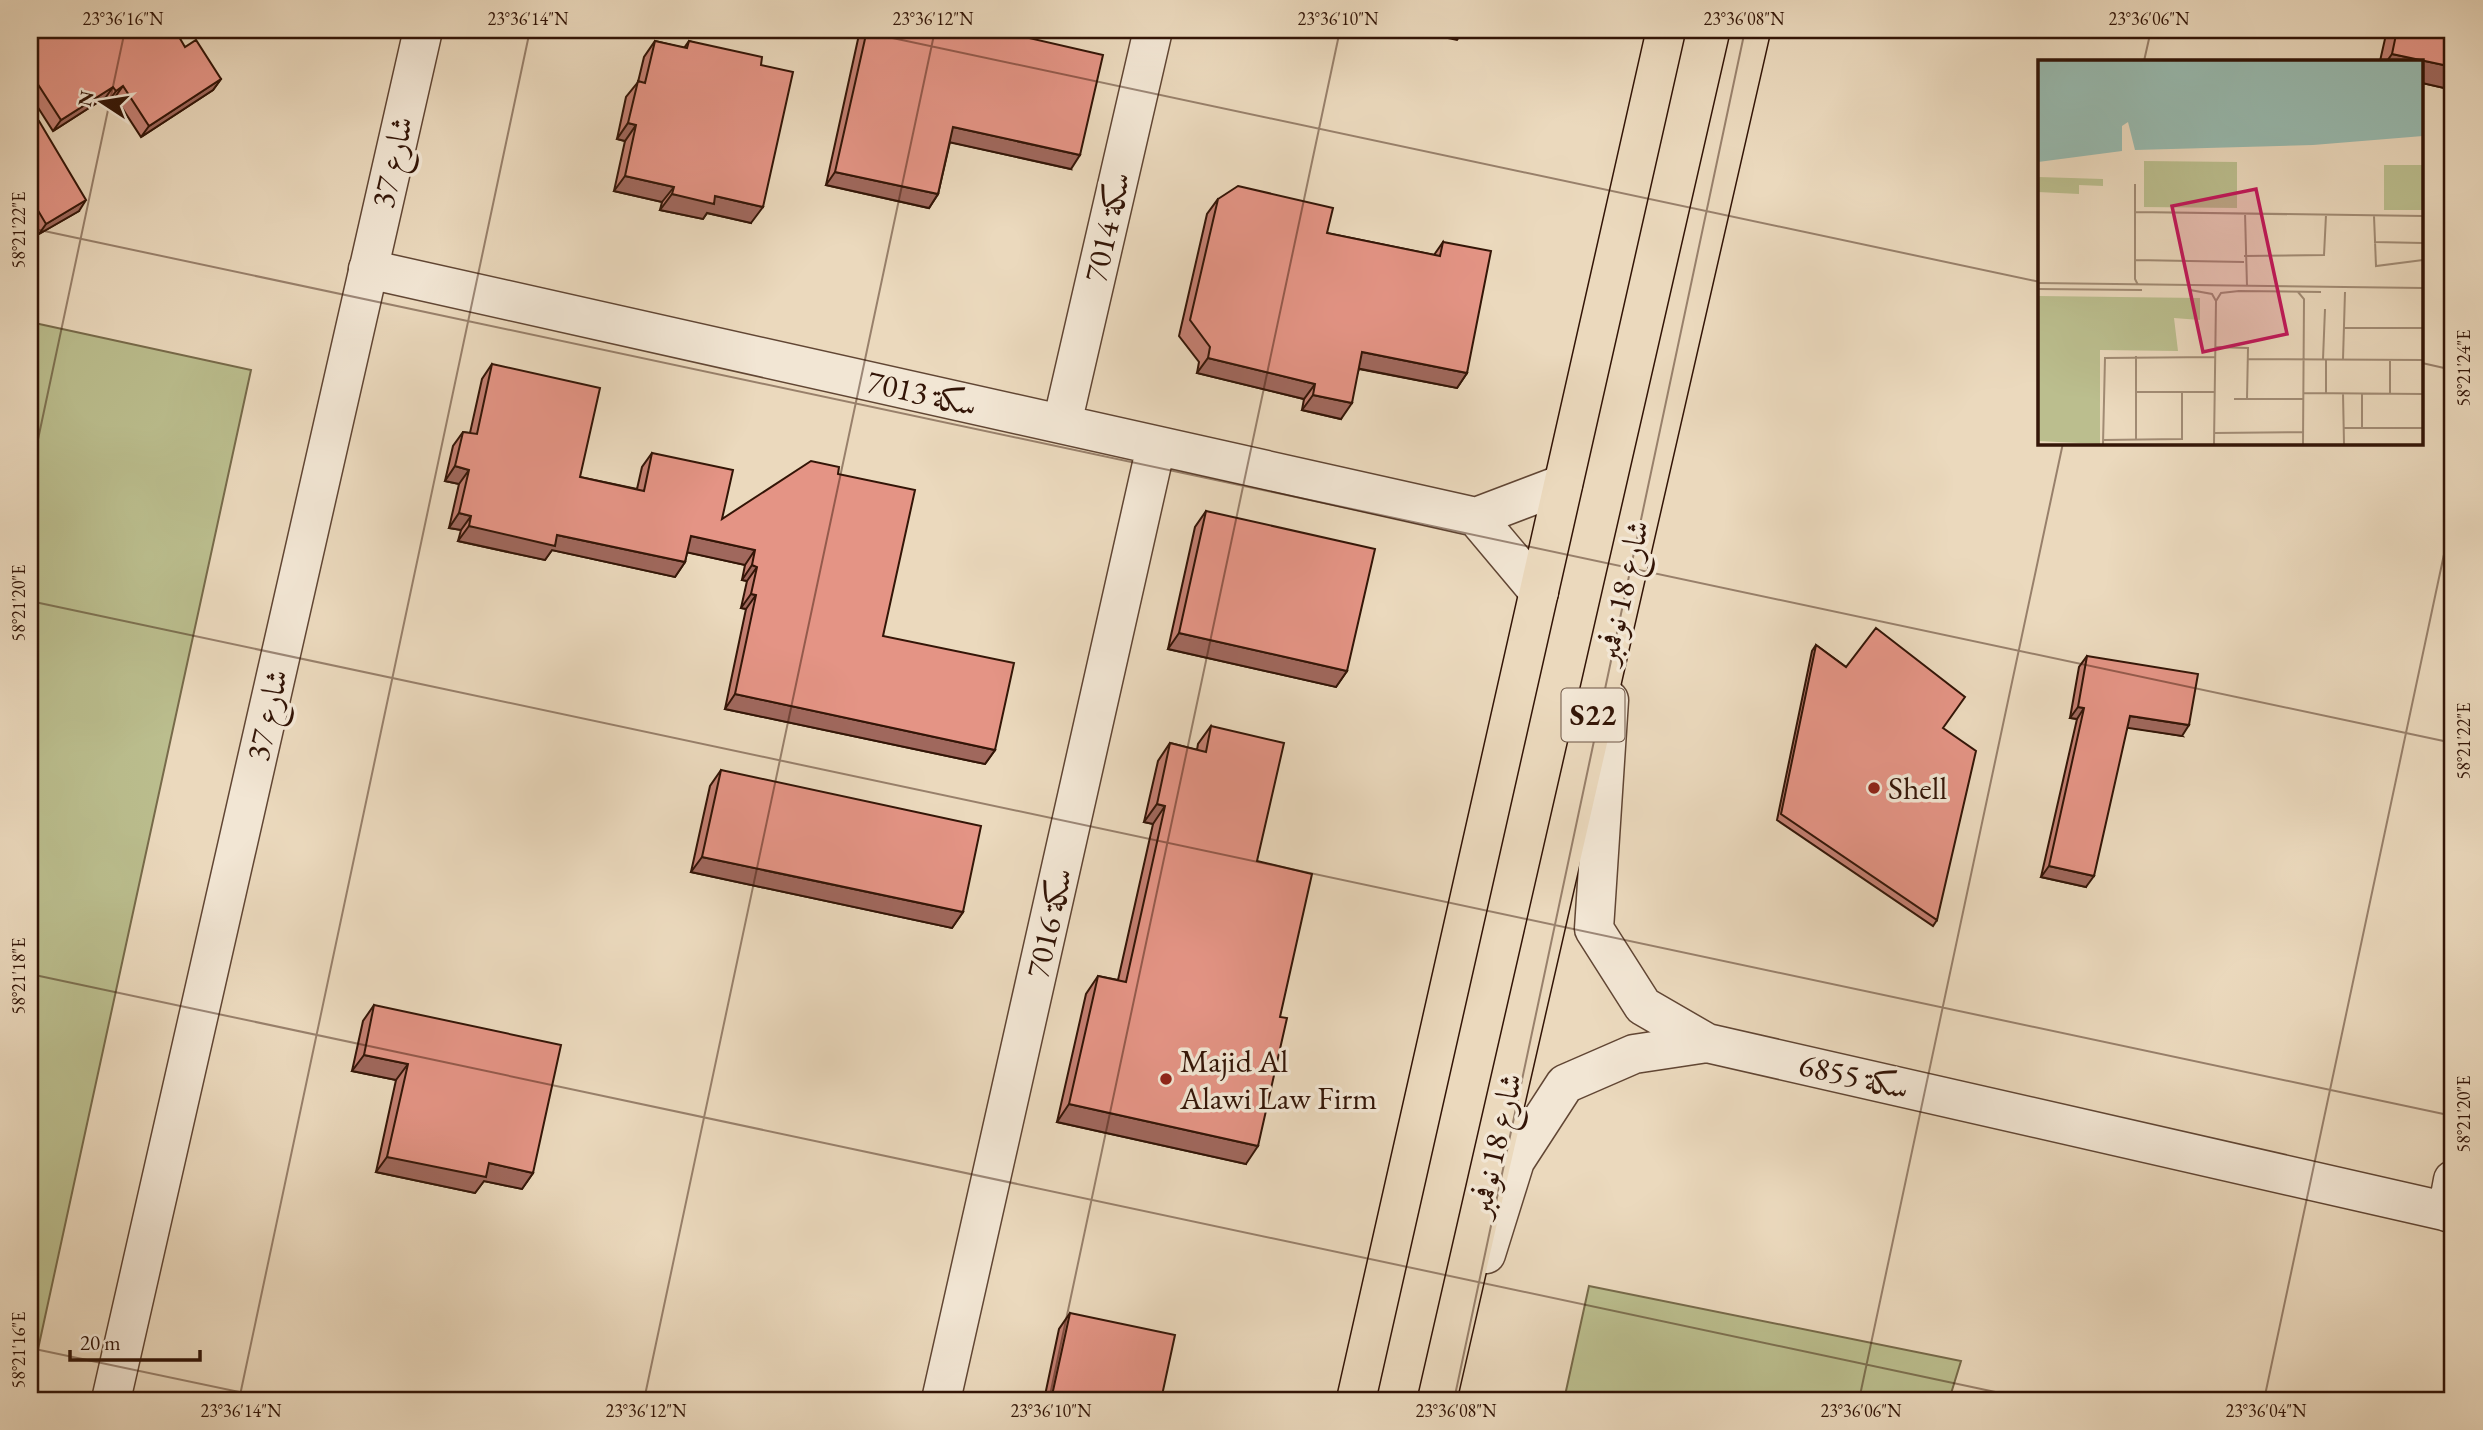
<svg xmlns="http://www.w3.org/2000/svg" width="2483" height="1430" viewBox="0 0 2483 1430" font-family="'EB Garamond',Amiri,serif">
	<rect width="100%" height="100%" fill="#ebd9bd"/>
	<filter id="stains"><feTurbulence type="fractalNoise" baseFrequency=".00286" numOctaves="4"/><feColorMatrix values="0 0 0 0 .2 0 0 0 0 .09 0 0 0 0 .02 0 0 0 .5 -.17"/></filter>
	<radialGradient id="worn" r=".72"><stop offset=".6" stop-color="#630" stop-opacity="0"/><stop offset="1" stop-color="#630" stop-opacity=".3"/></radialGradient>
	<!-- green -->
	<path fill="#bbbe8e" stroke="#776a4a" stroke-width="2" d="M30,322L251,370L30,1386Z
		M1589,1286L1961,1361L1949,1400H1564Z"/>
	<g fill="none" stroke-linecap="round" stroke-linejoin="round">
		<defs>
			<path id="minor" d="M368,269L1476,517L1563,484
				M1062,424L1153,30
				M1476,517L1539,592
				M1609,700L1594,929L1643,1006L1707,1043L2453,1213
				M2447,1212L2453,1180
				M1486,1254L1515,1161L1565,1084L1634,1054L1707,1043
				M941,1400L1156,446"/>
			<path id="tertiary" d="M111,1400L423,30"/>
			<path id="primary" d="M1356,1400L1666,30
				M1437,1400L1751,30"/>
		</defs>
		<!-- minor casing -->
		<use href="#minor" stroke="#614634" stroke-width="41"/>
		<!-- tertiary casing -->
		<use href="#tertiary" stroke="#614634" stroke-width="41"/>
		<!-- primary casing -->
		<use href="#primary" stroke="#331507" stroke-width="41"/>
		<!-- minor -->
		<use href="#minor" stroke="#f2e6d4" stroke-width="38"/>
		<!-- tertiary -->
		<use href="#tertiary" stroke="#f2e6d4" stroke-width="38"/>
		<!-- primary -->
		<use href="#primary" stroke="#ebd9bd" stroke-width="38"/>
	</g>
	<!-- wall -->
	<path fill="#c47f72" stroke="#331507" stroke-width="2" d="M30,30L123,34L185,47L221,79L213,90L141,137L115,97L109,101L106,97L53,131L30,95Z
		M860,30H994L1071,169L950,142L938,194L929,208L826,185Z
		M2387,30H2453V90L2422,83V61H2380Z
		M655,41L684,48L689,41L761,65L751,223L707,213L703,219L660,210L662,202L614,191L625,141L617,139L626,97L638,82L644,57Z
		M30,126L79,211L39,234L30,220Z
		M1218,199L1327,233L1434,255L1443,242L1467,373L1457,388L1359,369L1341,419L1302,410L1304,399L1197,373L1199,362L1179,336L1207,214Z
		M492,364L580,477L637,489L642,467L652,453L722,519L838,474L883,636L995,750L985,764L725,709L746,609L741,608L747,581L742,580L745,565L687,552L685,562L675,577L552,550L545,560L458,541L461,530L449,528L459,484L445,481L453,446L463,432L470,433L482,379Z
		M1206,511L1347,671L1336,687L1168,649L1195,527Z
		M1816,645L1846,667L1943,728L1937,920L1933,926L1777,820L1812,651Z
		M2087,656L2182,736L2127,727L2086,887L2041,877L2077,719L2070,718L2079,667Z
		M1211,726L1257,861L1246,1164L1057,1122L1086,994L1098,976L1118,980L1153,824L1144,822L1158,761L1170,743L1197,750L1198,744Z
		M721,770L963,912L952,928L691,872L710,786Z
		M374,1005L533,1173L522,1189L484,1181L475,1193L376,1172L396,1080L352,1071L363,1021Z
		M1070,1313L1161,1400H1044L1059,1329Z"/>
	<!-- shaded-wall -->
	<path fill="#a0685d" stroke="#331507" stroke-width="2" d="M1409,30H1464L1457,40Z
		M2392,54L2453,67V90L2422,83V61H2387Z
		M221,79L213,90L141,137L149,126Z
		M123,86L115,97L109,101L116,91Z
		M113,87L106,97L53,131L61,120Z
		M628,123L636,125L625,141L617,139Z
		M953,127L1080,155L1071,169L944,141Z
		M835,172L938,194L929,208L826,185Z
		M625,176L674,187L662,202L614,191Z
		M672,194L715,196L763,207L751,223L707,213L703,219L660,210Z
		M86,200L79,211L39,234L46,224Z
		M1362,352L1467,373L1457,388L1351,367Z
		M1208,358L1315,384L1304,399L1197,373Z
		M1313,395L1352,403L1341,419L1302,410Z
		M455,466L469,470L459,484L445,481Z
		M459,513L471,516L461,530L449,528Z
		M469,526L557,535L685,562L675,577L552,550L545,560L458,541Z
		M691,536L755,550L745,565L681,551Z
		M752,565L757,567L747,581L742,580Z
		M751,594L756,595L746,609L741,608Z
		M1179,633L1347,671L1336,687L1168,649Z
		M735,694L995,750L985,764L725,709Z
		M2078,707L2084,708L2077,719L2070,718Z
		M2130,716L2189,725L2182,736L2122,727Z
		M1157,804L1165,806L1153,824L1144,822Z
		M702,857L963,912L952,928L691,872Z
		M2049,866L2094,876L2086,887L2041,877Z
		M364,1055L408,1064L396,1080L352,1071Z
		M1069,1104L1258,1146L1246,1164L1057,1122Z
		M387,1157L489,1163L533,1173L522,1189L484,1181L475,1193L376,1172Z"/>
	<!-- building -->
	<path fill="#e49485" stroke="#331507" stroke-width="2" d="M30,30H120L123,34L130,30H175L185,47L196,40L221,79L149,126L123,86L116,91L113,87L61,120L30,72Z
		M867,30H994L1103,55L1080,155L953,127L938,194L835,172Z
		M2397,30H2453V67L2392,54Z
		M655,41L687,48L689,41L762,57L761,65L793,72L763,207L715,196L714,204L672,194L674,187L625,176L636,125L628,123L638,81L645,83Z
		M39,121L86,200L46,224L30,197V126Z
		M1238,186L1333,208L1327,233L1440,256L1443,242L1491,251L1467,373L1362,352L1352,403L1313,395L1315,384L1208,358L1210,347L1190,320L1218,199Z
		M492,364L600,388L580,477L644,491L652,453L733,470L722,519L811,461L839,467L838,474L915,490L883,636L1014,663L995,750L735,694L756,595L751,594L757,567L752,565L755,550L691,536L685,562L557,535L555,546L469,526L471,516L459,513L469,470L455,466L463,432L477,434Z
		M1206,511L1375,549L1347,671L1179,633Z
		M1876,628L1965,697L1943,728L1976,751L1937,920L1781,814L1816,645L1846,667Z
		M2087,656L2198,674L2189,725L2130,716L2094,876L2049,866L2084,708L2078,707Z
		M1211,726L1284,743L1257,861L1312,874L1280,1017L1287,1018L1258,1146L1069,1104L1098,976L1126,982L1165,806L1157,804L1170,743L1206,752Z
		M721,770L981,826L963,912L702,857Z
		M374,1005L561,1045L533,1173L489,1163L486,1177L387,1157L408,1064L364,1055Z
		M1070,1313L1175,1335L1161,1400H1051Z"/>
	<!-- ticks -->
	<path fill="none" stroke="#331507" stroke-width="2" stroke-opacity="0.45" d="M855,30L2040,282M2144,61L2151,30M30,228L2453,743M2422,363L2453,370M30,477L125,30M30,601L2453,1116M30,974L2033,1400M30,1348L277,1400M239,1400L530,30M644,1400L935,30M1049,1400L1340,30M1454,1400L1745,30M1859,1400L2063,443M2264,1400L2453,512"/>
	<!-- markers -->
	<g fill="#8f2418" stroke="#f2e6d4" stroke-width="2.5">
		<circle cx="1874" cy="788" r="7"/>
		<circle cx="1166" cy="1079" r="7"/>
	</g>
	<g text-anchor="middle" stroke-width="7" stroke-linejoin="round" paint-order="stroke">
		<!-- shield labels -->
		<rect fill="#f2e6d4" stroke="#6c5444" stroke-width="2" x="1561.5" y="688.5" width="63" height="53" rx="5"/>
		<g font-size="30" font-weight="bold" fill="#331507">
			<text x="1593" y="725">S22</text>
		</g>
		<!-- street labels -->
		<g font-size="32" fill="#331507" stroke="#f2e6d4">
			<text transform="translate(392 162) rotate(-77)" y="11">شارع 37</text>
			<text transform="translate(1107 227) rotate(-77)" y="11">سكة 7014</text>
			<text transform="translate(922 393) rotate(13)" y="11">سكة 7013</text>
			<text transform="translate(1622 592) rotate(-77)" y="11">شارع 18 نوفمبر</text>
			<text transform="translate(267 715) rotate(-77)" y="11">شارع 37</text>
			<text transform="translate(1049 923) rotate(-77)" y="11">سكة 7016</text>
			<text transform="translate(1854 1076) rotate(13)" y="11">سكة 6855</text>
			<text transform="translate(1495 1145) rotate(-77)" y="11">شارع 18 نوفمبر</text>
		</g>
		<!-- poi labels -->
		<g font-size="32" fill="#331507" stroke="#f2e6d4" text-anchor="start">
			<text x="1888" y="799">Shell</text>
			<text x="1180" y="1072">Majid Al<tspan x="1180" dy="37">Alawi Law Firm</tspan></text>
		</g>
	</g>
	<!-- overview -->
	<g transform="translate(2038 60)">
		<rect width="385" height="385" fill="#ebd9bd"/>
		<path d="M106,101L199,102V148L106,147ZM346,105H385V150H346ZM0,117L65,119V126L41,125V134L0,132ZM0,236L162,238V260L136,258L140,291L62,290V384L0,381Z" fill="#bbbe8e"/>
		<path d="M0,1H385V76L275,85L97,90L90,62L84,66V91L0,102Z" fill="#98baaf"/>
		<path fill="none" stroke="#a18b74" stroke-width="2" d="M97,124V219L100,225M97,152L385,156M207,153L209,226M336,156L338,206L385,200M336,182L385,183M206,196L286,195L288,155M97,200L206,202M0,223L385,228M0,229L104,230M152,230L174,234L178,241M200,231L283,232M260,232L266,239L265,384M306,268H385M177,287L210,288L209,339M210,299L385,300M285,299L287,249M288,299V333M305,299L307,232M98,332H177M265,333L385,334M305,333L306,384M324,333V368M352,333V300M196,339H265M306,368H385M176,373L265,372M65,380L144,379V332M98,380V296M65,384L67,298L177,297M176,384L178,241L183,233L201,231"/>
		<path fill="#c2185b" fill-opacity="0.15" stroke="#c2185b" stroke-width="3.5" d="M218,129L249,274L165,292L134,146Z"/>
		<rect width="385" height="385" fill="none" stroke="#331507" stroke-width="3.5"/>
	</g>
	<!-- margin -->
	<rect width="2483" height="1430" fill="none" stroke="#ebd9bd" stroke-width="77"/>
	<!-- north arrow -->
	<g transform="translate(102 102) rotate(282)" stroke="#f2e6d4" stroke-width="5" paint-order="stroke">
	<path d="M0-5L12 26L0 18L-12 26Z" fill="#331507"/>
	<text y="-10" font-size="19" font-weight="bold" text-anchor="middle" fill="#331507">N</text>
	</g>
	<!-- scale -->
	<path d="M70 1350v10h130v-10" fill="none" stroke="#331507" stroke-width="3.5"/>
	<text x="80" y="1350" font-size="21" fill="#331507" stroke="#f2e6d4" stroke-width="5" paint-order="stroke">20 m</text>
	<rect x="38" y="38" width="2406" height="1354" fill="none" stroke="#331507" stroke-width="2.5"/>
	<g font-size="18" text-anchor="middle" fill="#331507">
		<text x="123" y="25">23°36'16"N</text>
		<text x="528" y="25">23°36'14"N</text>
		<text x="933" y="25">23°36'12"N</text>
		<text x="1338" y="25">23°36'10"N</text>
		<text x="1744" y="25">23°36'08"N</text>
		<text x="2149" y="25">23°36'06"N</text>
		<text transform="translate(19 230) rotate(-90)" y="6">58°21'22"E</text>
		<text transform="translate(2464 368) rotate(-90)" y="6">58°21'24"E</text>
		<text transform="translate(19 603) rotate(-90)" y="6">58°21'20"E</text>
		<text transform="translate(2464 741) rotate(-90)" y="6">58°21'22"E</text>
		<text transform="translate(19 976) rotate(-90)" y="6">58°21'18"E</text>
		<text transform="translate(2464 1114) rotate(-90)" y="6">58°21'20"E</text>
		<text transform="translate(19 1350) rotate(-90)" y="6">58°21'16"E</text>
		<text x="241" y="1417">23°36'14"N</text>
		<text x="646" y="1417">23°36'12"N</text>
		<text x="1051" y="1417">23°36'10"N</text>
		<text x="1456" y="1417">23°36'08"N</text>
		<text x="1861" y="1417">23°36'06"N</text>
		<text x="2266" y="1417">23°36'04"N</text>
	</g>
	<rect width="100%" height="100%" filter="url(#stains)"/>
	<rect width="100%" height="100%" fill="url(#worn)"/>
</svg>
